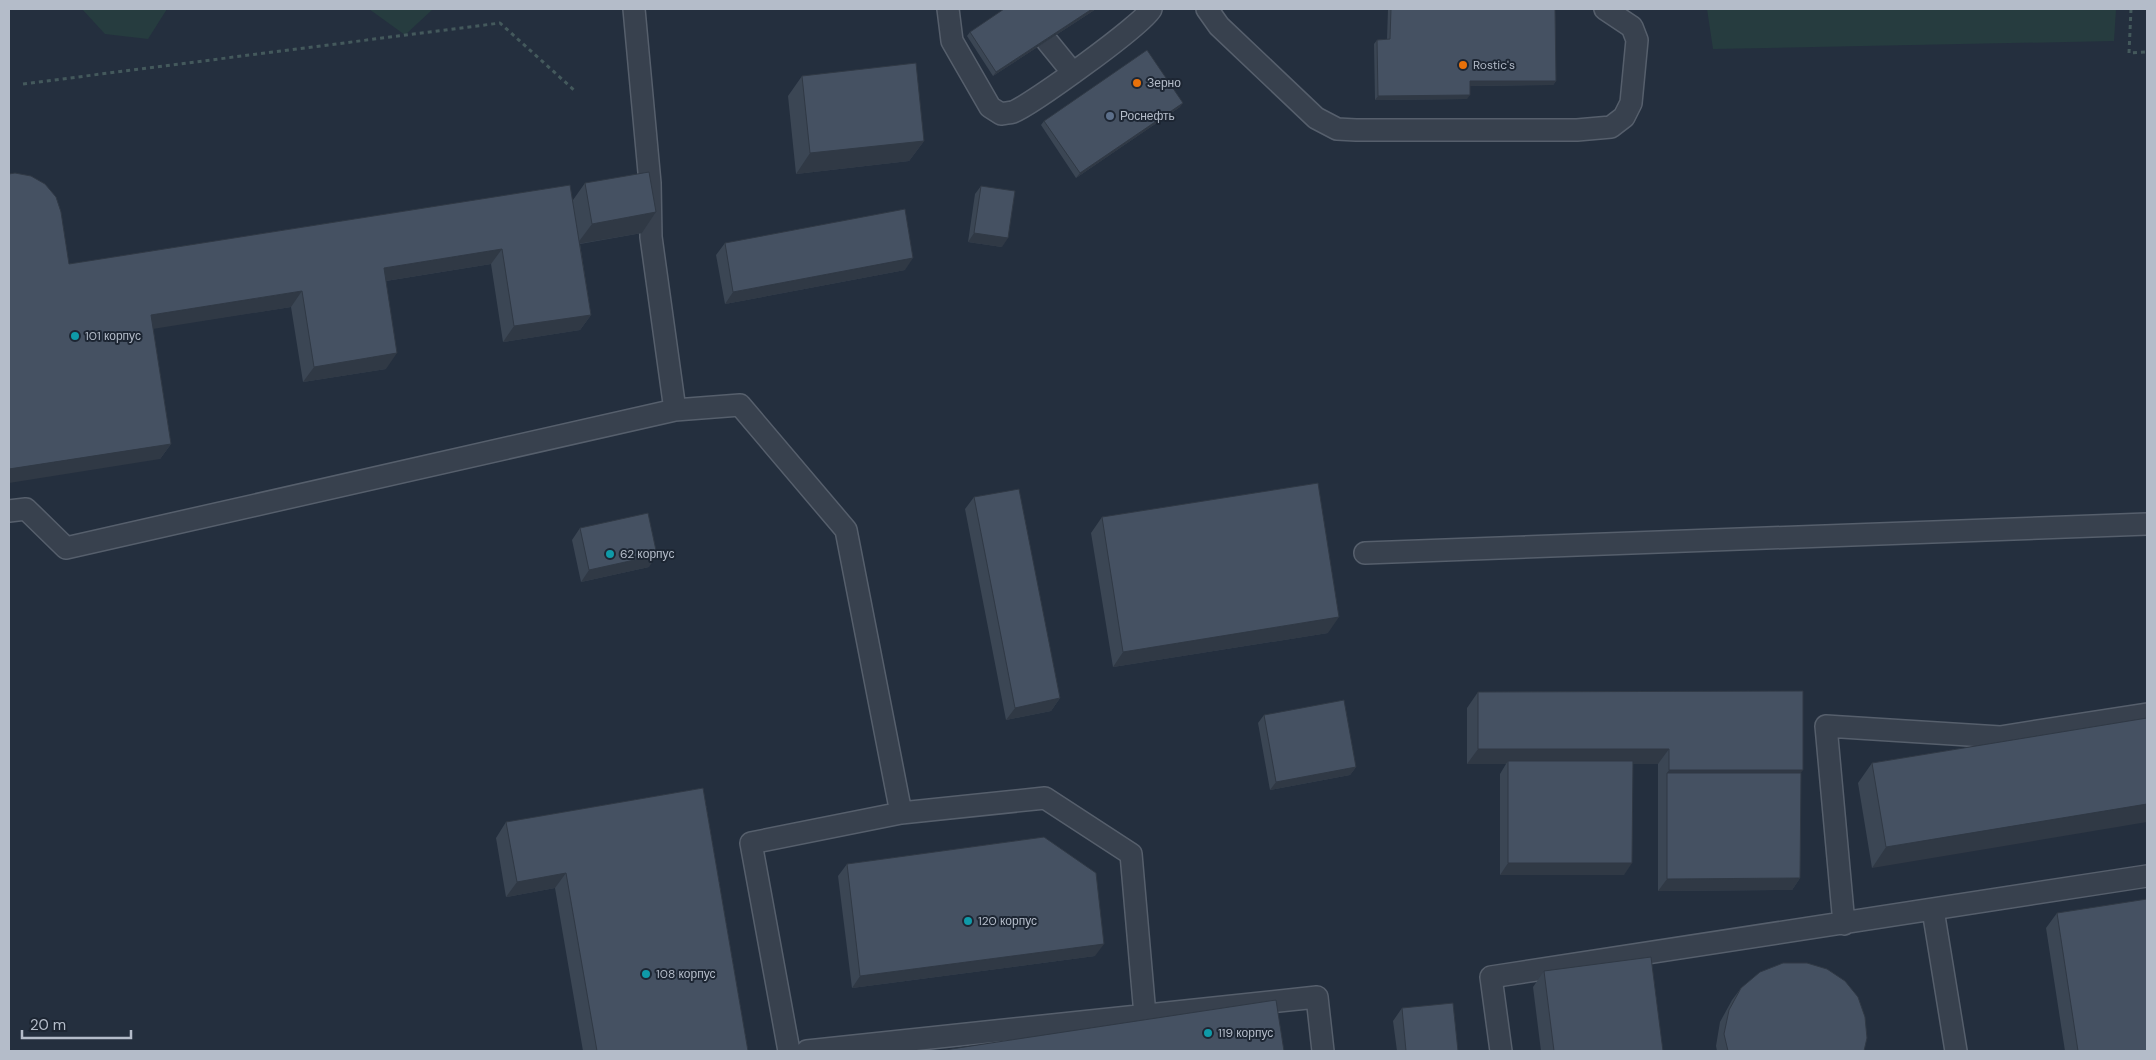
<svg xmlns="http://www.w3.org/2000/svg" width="2156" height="1060" viewBox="0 0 2156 1060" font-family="'DM Sans',sans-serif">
	<rect width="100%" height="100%" fill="#242f3e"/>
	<!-- green -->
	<path fill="#263c3f" d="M82,9H167L148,39L105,34Z
		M369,9H433L405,35Z
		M1707,9H2116L2114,41L1713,49Z"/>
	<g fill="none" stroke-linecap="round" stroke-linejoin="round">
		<defs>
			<path id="service" d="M634,9L650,183L651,237L675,410
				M948,9L952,41L990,107L1001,114C1005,113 1009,113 1013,112C1031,105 1145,23 1151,9
				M1207,9L1219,26L1316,118L1337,129L1356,130H1577L1611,127L1624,117L1631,103L1637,40L1632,27L1605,9
				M1047,41L1073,73
				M9,511L26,509L66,548L675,410L740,405L846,530L901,813L1045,798L1131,854L1145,1015
				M1365,553L2147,524
				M1933,910L1956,1051
				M1844,924L1826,726L2000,737L2147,714
				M789,1051L751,843L901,813
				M807,1051L1317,997L1323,1051
				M1501,1051L1491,977L2147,876"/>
		</defs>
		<!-- service casing -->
		<use href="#service" stroke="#565f6c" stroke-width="24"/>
		<!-- path -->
		<path stroke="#44595c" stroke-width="3" stroke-dasharray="4 4" stroke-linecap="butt" d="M2131,9L2129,53L2147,52
			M23,84L500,23L574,90"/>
		<!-- service -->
		<use href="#service" stroke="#38414e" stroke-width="21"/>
	</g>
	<!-- wall -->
	<path fill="#3b4654" d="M1096,9L993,76L967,36L970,32Z
		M1388,9H1555L1556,81L1553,85L1470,86L1467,99L1375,100L1374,44L1377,40L1387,39Z
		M802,76L924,141L909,161L796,174L788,96Z
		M1180,107L1076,178L1041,125L1044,121Z
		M585,183L656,212L642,233L580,244L591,315L580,330L503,342L491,264L386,281V369L303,382L291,307L153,328L171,444L160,459L69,264L573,200Z
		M981,186L1002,247L968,242L975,194Z
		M725,243L905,270L725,304L716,255Z
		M974,497L1060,698L1051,711L1006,720L965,509Z
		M1102,517L1328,633L1113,667L1091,533Z
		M580,528L649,567L581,582L572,540Z
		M1478,692L1801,773L1800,878L1792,890L1658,891V764H1633L1624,875H1500V774L1506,764H1467V708Z
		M1264,715L1356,767L1350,775L1270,790L1258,723Z
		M2147,718L1872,868L1858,783L1872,763Z
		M703,788L748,1051H583L555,888L506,897L496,838L506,822Z
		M847,864L1095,956L852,988L838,876Z
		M2057,913L2147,1051H2065L2046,928Z
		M1544,971L1663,1051H1541L1533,987Z
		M1741,988L1864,1051H1717L1716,1046L1720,1022L1732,1000Z
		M1402,1008L1458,1051H1397L1393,1021Z"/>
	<!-- shaded-wall -->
	<path fill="#303945" d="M1092,9H1096L993,76L996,72Z
		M1470,81H1556L1553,85L1467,86Z
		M1470,95L1467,99L1375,100L1378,96Z
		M1183,103L1180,107L1076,178L1080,173Z
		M924,141L909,161L796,174L810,153Z
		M656,212L642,233L577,244L592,224Z
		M974,233L1008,238L1002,247L968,242Z
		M502,249L491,264L373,283L384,268Z
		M913,258L905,270L725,304L733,292Z
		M302,291L291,307L140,331L151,315Z
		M591,315L580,330L503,342L514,326Z
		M397,353L386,369L303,382L314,367Z
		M171,444L160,459L9,483V469Z
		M657,555L649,567L581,582L589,570Z
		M1339,617L1328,633L1113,667L1123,652Z
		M1060,698L1051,711L1006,720L1015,708Z
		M1478,749H1669L1658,764H1508V761L1506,764H1467Z
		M1356,767L1350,775L1270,790L1276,782Z
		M1669,770H1803L1792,785L1667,773Z
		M2147,804V822L1872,868L1886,847Z
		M1508,863H1632L1624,875H1500Z
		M566,873L555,888L506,897L517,882Z
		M1800,878L1792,890L1658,891L1667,879Z
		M1104,944L1095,956L852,988L860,976Z"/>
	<!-- building -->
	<path fill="#455162" stroke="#303945" d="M1004,9H1092L996,72L970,32Z
		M1391,9H1555L1556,81H1470V95L1378,96L1377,40L1390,39Z
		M1147,50L1183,103L1080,173L1044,121Z
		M916,63L924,141L810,153L802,76Z
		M649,172L656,212L592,224L585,183Z
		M15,173L31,176L45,184L56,197L61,212L69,264L570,185L591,315L514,326L502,249L384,268L397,353L314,367L302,291L151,315L171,444L9,469V174Z
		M981,186L1015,191L1008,238L974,233Z
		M905,209L913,258L733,292L725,243Z
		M1318,483L1339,617L1123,652L1102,517Z
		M1019,489L1060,698L1015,708L974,497Z
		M648,513L657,555L589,570L580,528Z
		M1803,691V770H1669V749H1478V692Z
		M1344,700L1356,767L1276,782L1264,715Z
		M2147,718V804L1886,847L1872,763Z
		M1508,761H1633L1632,863H1508Z
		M1667,773H1801L1800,878L1667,879Z
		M703,788L748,1051H597L566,873L517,882L506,822Z
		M1044,837L1096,873L1104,944L860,976L847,864Z
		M2147,899V1051H2078L2057,913Z
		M1651,957L1663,1051H1554L1544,971Z
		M1783,963H1807L1827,969L1845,981L1858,997L1865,1017L1867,1038L1864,1051H1728L1724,1034L1729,1010L1741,988L1760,972Z
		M1276,1000L1284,1051H938Z
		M1453,1003L1458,1051H1406L1402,1008Z"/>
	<!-- markers -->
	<g fill="#e8710a" stroke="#1d2633" stroke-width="2">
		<circle cx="1463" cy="65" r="5"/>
		<circle cx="1137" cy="83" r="5"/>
	</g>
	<circle fill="#5c6f8a" stroke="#1d2633" stroke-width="2" cx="1110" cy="116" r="5"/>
	<g fill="#0f9aa8" stroke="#1d2633" stroke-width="2">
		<circle cx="75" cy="336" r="5"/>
		<circle cx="610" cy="554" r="5"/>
		<circle cx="968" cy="921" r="5"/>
		<circle cx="646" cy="974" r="5"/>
		<circle cx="1208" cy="1033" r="5"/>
	</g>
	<g text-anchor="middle" stroke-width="4" stroke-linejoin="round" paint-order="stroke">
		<!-- poi labels -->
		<g font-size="12" fill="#b4bcc9" stroke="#1d2633" text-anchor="start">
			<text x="1473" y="69">Rostic's</text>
			<text x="1147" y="87">Зерно</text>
			<text x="1120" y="120">Роснефть</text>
			<text x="85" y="340">101 корпус</text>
			<text x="620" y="558">62 корпус</text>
			<text x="978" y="925">120 корпус</text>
			<text x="656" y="978">108 корпус</text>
			<text x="1218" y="1037">119 корпус</text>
		</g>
	</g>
	<!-- border -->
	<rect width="2156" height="1060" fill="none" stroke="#b4bcc9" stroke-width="20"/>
	<!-- scale -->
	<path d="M22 1030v8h109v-8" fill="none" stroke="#b4bcc9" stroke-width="2.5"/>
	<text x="30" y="1030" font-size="15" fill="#b4bcc9" stroke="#1d2633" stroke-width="4" paint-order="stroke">20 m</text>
</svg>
